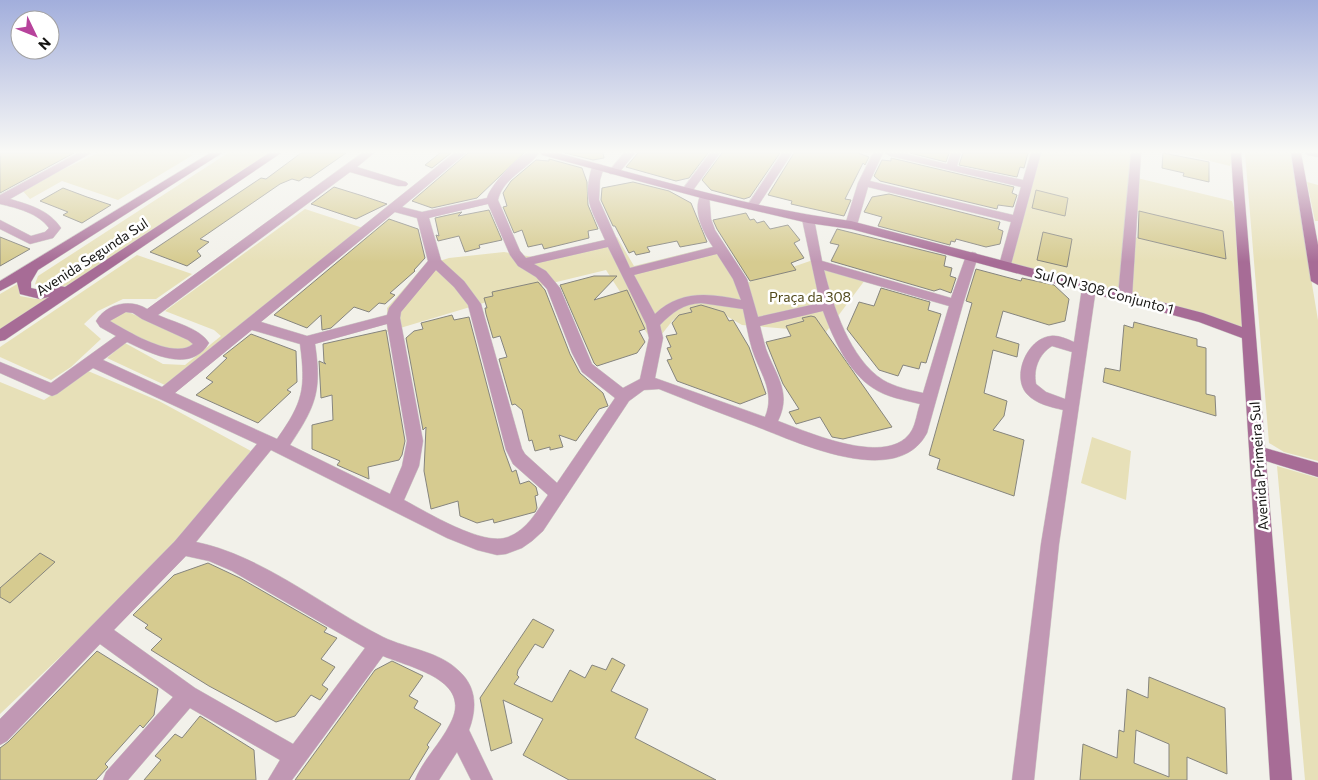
<svg xmlns="http://www.w3.org/2000/svg" width="1318" height="780" viewBox="0 0 1318 780" font-family="Commissioner,sans-serif">
	<rect width="100%" height="100%" fill="#f2f1ea"/>
	<!-- green -->
	<path fill="#e7e0b8" fill-rule="evenodd" d="M98,153H187L193,155L118,200L62,181L30,199L21,189Z
		M228,153H271L74,283C61,287 48,293 35,284L38,276Z
		M1036,153H1135L1134,182L1137,178L1232,201L1243,237L1250,331L1007,265ZM1132,210L1223,231L1226,259L1130,236Z
		M1178,153H1234L1230,166Z
		M1245,153H1290L1318,320V461L1284,452L1269,443Z
		M1307,182L1318,185V221H1315Z
		M305,209L363,228L167,386L107,358L125,343L163,364L185,365L221,336L214,330L165,311Z
		M617,237L634,266L711,247L746,283L813,260L868,276L826,332L742,325L716,310L691,312L673,320L662,334L652,341L606,270L540,286L387,332V308L424,266L449,258L504,252L533,257Z
		M137,255L192,274L156,299H123L98,311L84,324L101,339L71,367L51,380L0,357V347Z
		M19,283L20,296L36,299L54,295L0,331V294Z
		M123,310L198,341L178,359L107,323Z
		M88,371L159,401L251,451L158,564L0,714V382L44,400Z
		M1092,437L1131,451L1126,500L1081,483Z
		M1277,466L1318,478V780H1305Z"/>
	<!-- building -->
	<path fill="#d6cb90" stroke="#86857e" fill-rule="evenodd" d="M0,153H74L0,193Z
		M301,153H346L310,178L305,177L299,181L292,179L280,184L200,239L209,242L197,251L201,256L187,266L150,252L261,178L266,179Z
		M440,153H451L432,168L425,165Z
		M468,153H524L477,198L432,208L412,201Z
		M565,153H603L604,158L593,160Z
		M638,153H708L689,178L676,181L626,167Z
		M722,153H780L750,197L744,199L711,190L702,180Z
		M794,153H858L869,157L865,165L863,163L845,199L851,200L844,216L791,204L792,201L768,195Z
		M910,153H949L946,162Z
		M963,153H1028L1024,168L1020,167L1017,177L959,165Z
		M1163,153L1209,162V182L1183,176L1184,173L1162,168Z
		M891,158L1014,187L1012,193L1017,195L1013,207L998,205L997,209L880,181L874,176L882,160L891,161Z
		M549,159L582,168L587,182L588,205L598,229L588,231L589,238L544,249L542,244L528,247L522,230L514,233L503,207L507,206L503,193L511,181L536,160L549,161Z
		M633,182L669,191L691,203L707,242L680,247L677,241L647,247L650,252L636,255L634,251L629,253L615,226H613L601,200L602,188Z
		M334,187L363,196L387,204L356,219L311,204Z
		M63,188L87,197L111,205L82,223L63,215L68,212L40,201Z
		M1036,190L1068,198L1065,216L1032,208Z
		M889,194L1000,222L998,229L1003,231L1000,244L986,247L956,239L955,242L951,241L950,245L878,226L882,217L864,212L872,197Z
		M489,210L502,240L479,245L480,248L465,252L459,236L438,241L436,235L439,236L435,218L462,212L458,216Z
		M1139,211L1223,231L1226,259L1138,238Z
		M746,213L750,220L754,219L757,223L764,221L770,229L788,225L800,240L794,243L804,258L791,263L796,270L750,281L717,229L713,220Z
		M389,219L418,229L425,258L414,270L415,271L390,293L395,295L385,304L379,303L369,312L354,307L331,328L322,330L321,315L307,328L274,315Z
		M837,229L946,256L944,266L952,268L950,276L956,278L951,293L940,289L934,291L831,261L839,245L830,243Z
		M1043,232L1072,239L1067,267L1037,260Z
		M0,237L30,249L0,266Z
		M976,269L1021,281L1022,278L1054,285L1069,299L1065,321L1049,325L1003,311L996,337L1019,344L1017,357L993,350L984,393L1007,401L1004,416L993,430L1024,440L1014,496L937,469L940,459L929,455L972,303L966,301Z
		M594,276H617L594,300L627,290L645,329L639,331L645,342L637,353L597,366L594,363L560,285Z
		M538,282L545,290L570,354L580,373L603,393L608,406L599,409L576,441L559,435L563,447L550,450V447L535,451L532,440L529,441L522,410L515,404L512,405L499,359L507,357L500,336L493,338L486,314L485,308H487L484,298L493,296L492,292Z
		M881,288L930,302L928,310L941,314L926,363L921,362L919,369L903,365L898,376L879,370L847,329L859,302L874,306Z
		M701,305L724,312L729,321L733,320L749,347L766,394L740,404L677,381L667,360L672,359L667,348L671,347L666,336L677,334L672,323L679,315L692,312L690,308Z
		M452,315L454,320L469,317L504,450L512,472L516,470L520,484L529,481L536,487L538,495L535,496L537,508L535,512L494,523L493,519L477,523L460,516L458,501L431,509L424,471L426,427L423,430L406,338L414,331L423,329L421,323Z
		M811,316L815,317L892,427L843,439L832,437L820,417L796,424L789,412L799,409L783,384L766,342L791,336L786,326L804,321L802,318Z
		M1134,322L1197,339V346L1206,348V394L1215,396L1216,416L1103,382L1105,368L1120,371L1124,325L1133,328Z
		M386,330L405,441L402,455L399,460L368,467L369,479L337,465L340,461L312,449V425L333,420L332,395L321,398L319,361L326,364L324,362L323,344Z
		M251,334L296,351L297,382L287,390L291,392L258,423L196,395L213,382L206,378L227,358L223,356Z
		M40,553L55,562L10,603L0,597V588Z
		M208,563L240,578L327,628L324,632L337,638L321,659L335,667L322,685L328,689L320,700L311,695L295,716L276,722L209,686L151,650L162,639L145,628L148,625L133,615L174,575Z
		M533,619L554,630L543,648L535,644L518,670L517,675L519,677L514,684L552,702L570,670L585,678L592,665L606,670L612,658L625,665L611,691L648,709L635,738L716,780H569L523,755L543,719L503,700L512,743L491,751L480,698Z
		M97,651L158,689L154,715L143,728L140,725L105,764L108,767L96,780H0V748L8,742Z
		M392,661L423,676L409,696L418,701L414,708L441,724L427,745L429,747L409,780H295L375,670Z
		M1149,677L1225,708L1227,774L1187,757V780H1080L1083,744L1117,758L1119,730L1124,732L1127,689L1148,698ZM1136,730L1169,744V777L1134,763Z
		M200,716L254,750L256,780H144L161,760L155,756L175,734L182,738Z"/>
	<g fill="none" stroke-linecap="round" stroke-linejoin="round">
		<defs>
			<path id="street" d="M78,153H91L10,199C30,205 49,210 61,228L53,238L30,244L0,229V220L31,236L45,232L49,228C38,213 17,208 0,204V195Z
				M362,153H374L357,167L406,182L408,184L406,186H398L350,172L158,315C173,322 200,328 209,343C191,374 152,354 127,342L103,360L162,387L454,153H466L402,207L422,212L487,198C490,186 516,158 527,153C530,152 536,153 539,153C527,170 503,178 498,200L520,251L526,258L605,240C592,210 582,200 592,167L598,164L602,165L604,167L600,180L599,200L630,268L713,247C703,232 692,211 701,194H709L711,219L715,230L747,279L758,317L820,303L802,219L804,216L808,215L814,219L822,261L951,298L966,256L972,252L976,253L978,256L963,304L927,433C897,490 797,442 755,426C723,414 691,402 659,389L644,390L629,401L543,531L532,541L522,548L506,554L497,555L477,550L447,538L271,450L196,542C261,555 324,607 383,637C408,649 439,651 459,671C477,687 477,709 469,730L493,780H471L457,752L439,780H415C423,760 440,744 450,724C474,680 411,668 383,656L292,780H268L280,760L190,708L128,780H103L106,772L173,697L100,644L7,741L0,745V719L175,541L257,444L93,368L57,394L52,396L0,373V362L51,383L116,336L100,327L96,321C106,304 130,298 147,309ZM488,204L510,255L518,266L536,277L547,289L572,353L582,372L615,398L557,483L525,454L522,449L481,304L464,281L441,260L429,218ZM395,212L417,218L428,261L389,308L387,315L307,336L261,322ZM608,247L646,324L649,338L640,379L623,388L592,364L560,288L546,271L534,264ZM717,254L733,279L741,300C709,293 680,290 655,314L634,275ZM436,270L454,287L468,305L506,450L513,464L548,495C537,511 527,530 508,537C483,547 427,512 404,500L419,466L423,441L400,318L401,312ZM824,270L949,306L923,393C909,390 895,387 883,380C850,359 833,306 824,270ZM701,303L743,309C746,322 748,336 752,349C759,372 776,391 765,417L655,378L663,338L660,325C673,312 683,304 701,303ZM823,311C833,338 848,372 873,388C886,397 904,400 920,404C917,412 916,423 912,430C890,469 808,432 778,421C792,392 776,376 766,349C764,342 762,334 760,326ZM126,312L133,313L142,319L188,340L193,344C174,360 129,332 110,321ZM387,324L407,441L402,466L390,494L290,445C316,406 322,391 315,344ZM252,330L300,344C306,389 303,402 277,439L175,393ZM186,556L209,561L232,571L365,648L293,744L195,688L114,630Z
				M624,153H635L618,174H610L608,172Z
				M710,153H720L691,193H683L681,191Z
				M782,153H792L756,209H748L746,207Z
				M873,153H883L870,181L1013,215L1021,187L890,156L885,153H903L947,164L951,153H961L957,166L1023,180L1031,153H1041L1010,268H1000L999,265L1011,222L868,187L857,225L851,229L847,228L845,225L858,183Z
				M1131,153H1141L1132,297L1130,300H1120L1118,297Z
				M1306,153H1318V157L1307,155Z
				M1089,284L1094,285L1096,288L1059,544L1034,780H1012L1041,544L1063,410C1051,407 1036,404 1027,394C1011,377 1027,338 1051,336C1058,335 1067,339 1074,342L1082,288L1084,285ZM1052,346L1072,352L1065,399L1046,392L1036,384C1033,369 1039,354 1052,346Z"/>
			<path id="secondary" d="M210,153H222L38,270L31,282V288C44,292 54,284 65,287L269,153H281L5,340L0,341V329L49,297L40,299L20,294L17,282L0,291V281Z
				M541,153H558C655,179 751,208 851,221L1203,313L1242,327L1231,153H1241L1265,448L1318,463V477L1266,461L1292,780H1270L1242,338L1199,322L851,229L808,223L705,199L542,155Z
				M1291,153H1301L1318,245V285L1311,281Z"/>
		</defs>
		<!-- street casing -->
		<use href="#street" stroke="#cfcec8" stroke-width="1"/>
		<!-- secondary casing -->
		<use href="#secondary" stroke="#cfcec8" stroke-width="1"/>
		<!-- street -->
		<use href="#street" fill="#c198b4" fill-rule="evenodd"/>
		<!-- secondary -->
		<use href="#secondary" fill="#a76c96" fill-rule="evenodd"/>
	</g>
	<!-- sky -->
	<linearGradient id="sky" x2="0" y2="1"><stop stop-color="#a2aedc"/><stop offset="0.58" stop-color="#f9f9f6"/><stop offset="1" stop-color="#f9f9f6" stop-opacity="0"/></linearGradient>
	<rect width="1318" height="262" fill="url(#sky)"/>
	<g text-anchor="middle" stroke-width="5" stroke-linejoin="round" paint-order="stroke">
		<!-- street labels -->
		<g font-size="14" fill="#161513" stroke="#fff">
			<text transform="translate(92 257) rotate(-33)" y="5">Avenida Segunda Sul</text>
			<text transform="translate(1104 291) rotate(15)" y="5">Sul QN 308 Conjunto 1</text>
			<text transform="translate(1259 466) rotate(-94)" y="5">Avenida Primeira Sul</text>
		</g>
		<!-- park labels -->
		<g font-size="14" fill="#524a1c" stroke="#fff">
			<text x="810" y="302">Praça da 308</text>
		</g>
	</g>
	<!-- north arrow -->
	<g transform="translate(35 35) rotate(133)"><circle r="24" fill="#ffffff" stroke="#a2a1a1"/>
	<path d="M0-4L9 19L0 12L-9 19Z" fill="#b7439c"/>
	<text y="-8" font-size="14" font-weight="bold" text-anchor="middle" fill="#161513">N</text>
	</g>
</svg>
